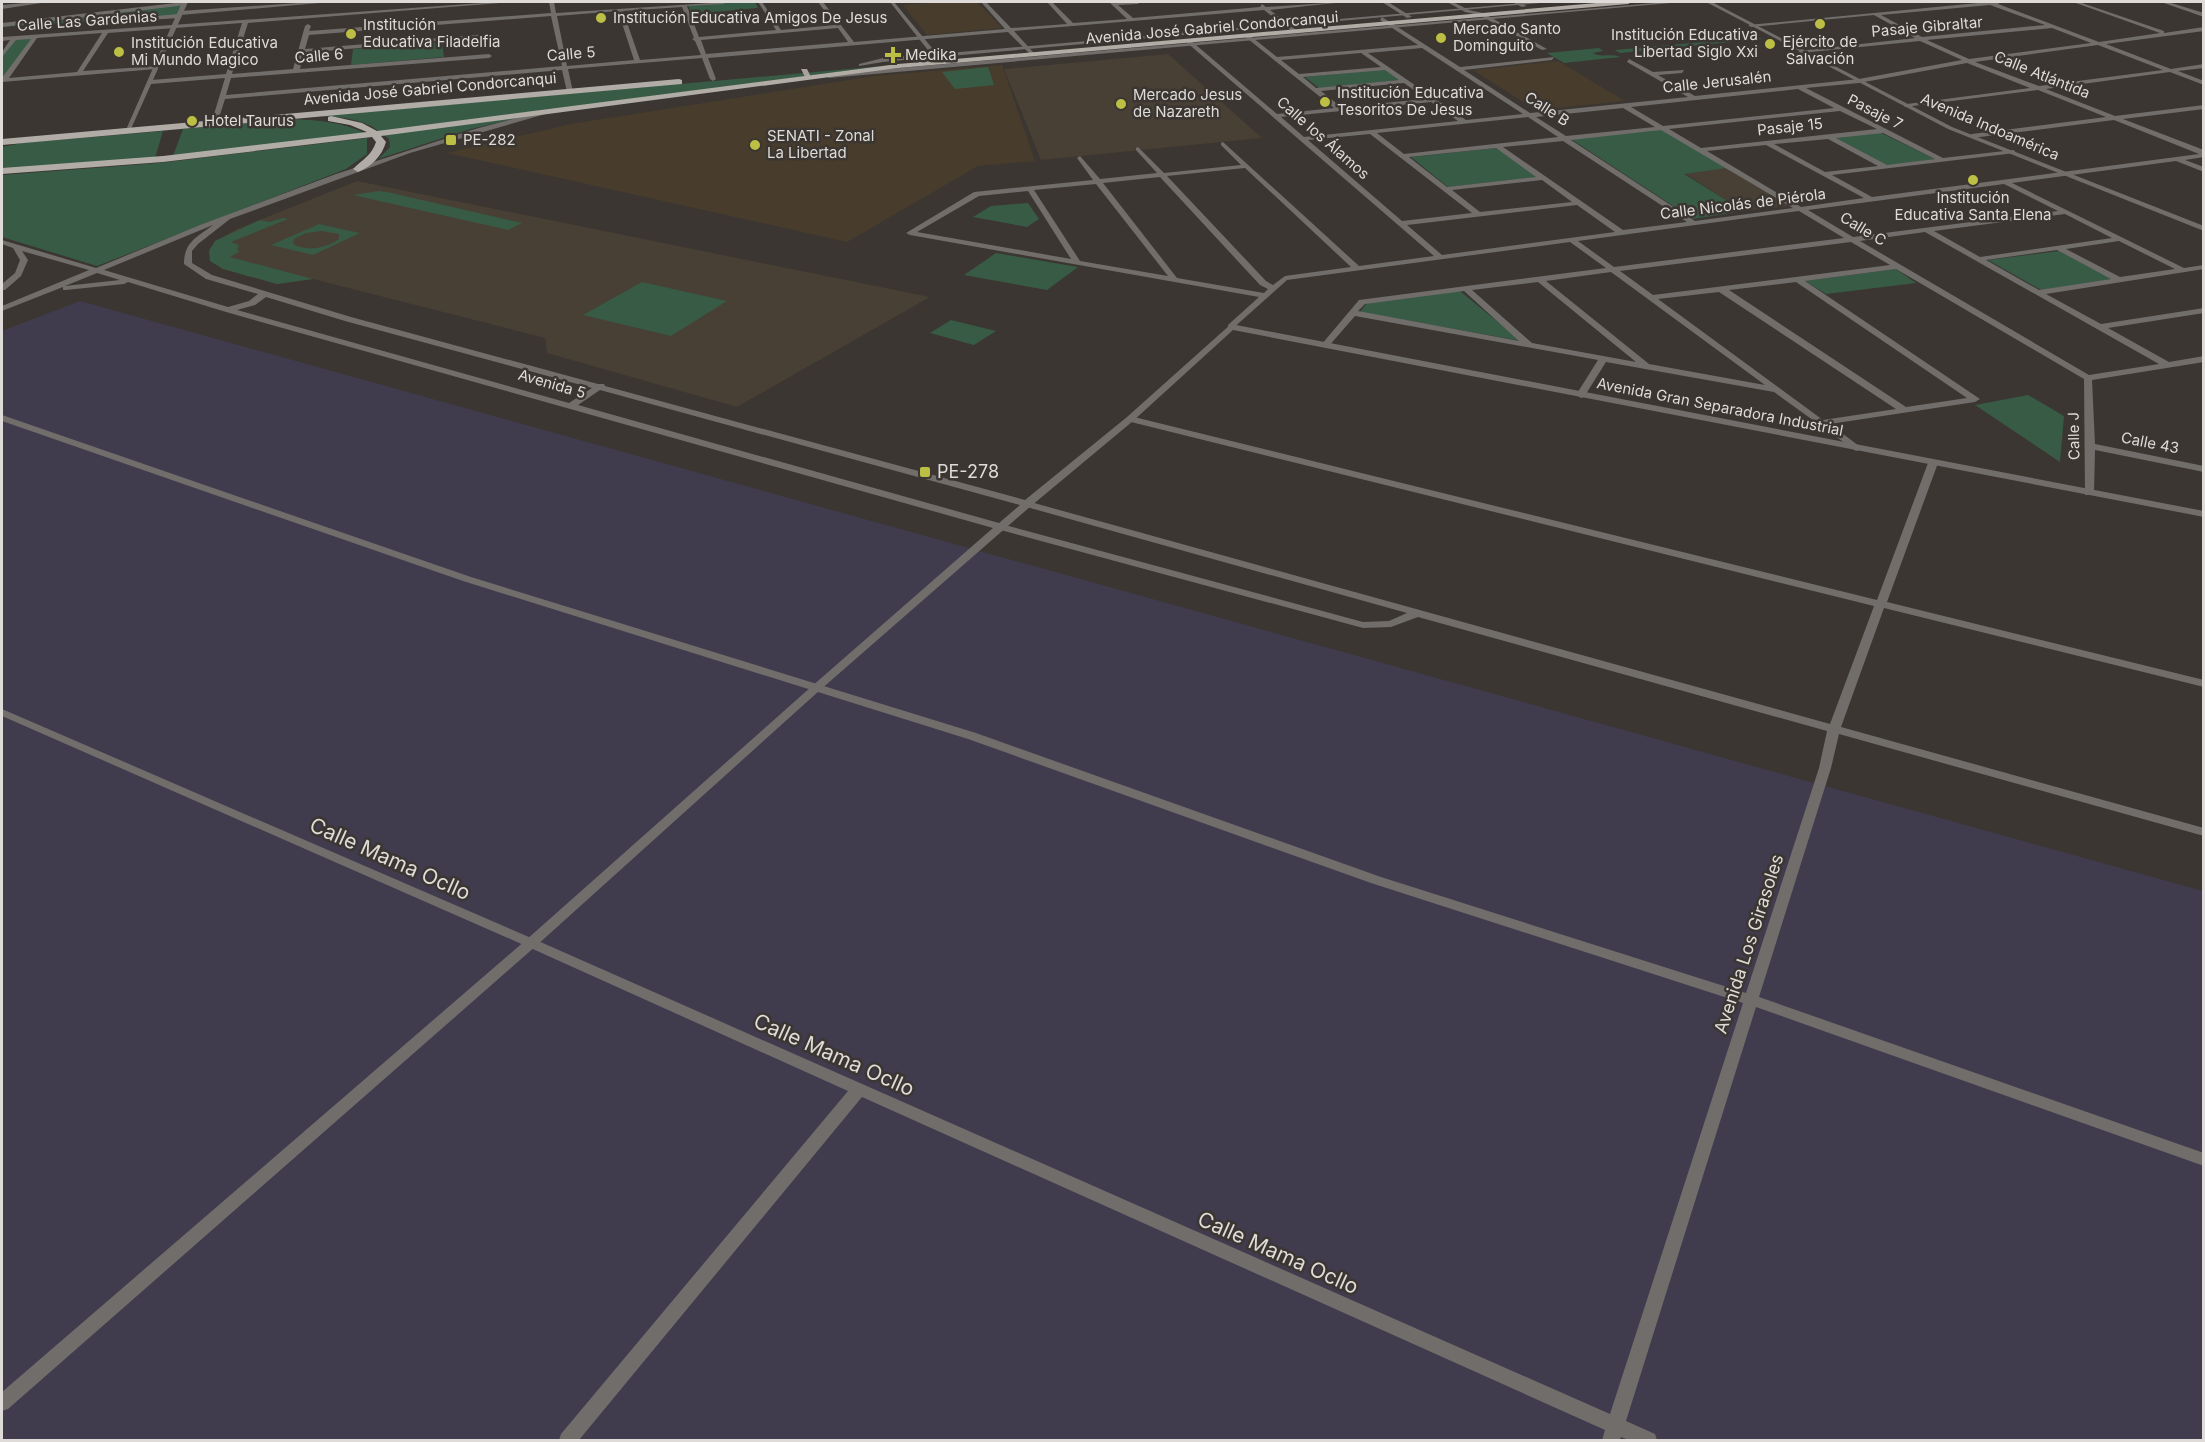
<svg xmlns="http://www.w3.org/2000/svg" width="2205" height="1442" viewBox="0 0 2205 1442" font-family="Inter,sans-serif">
	<rect width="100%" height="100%" fill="#3b3631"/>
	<!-- built -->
	<path fill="#483f35" d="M1168,54L1262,138L1041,160L1004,69Z
		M1727,168L1789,206L1744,211L1684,173Z
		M357,181L930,297L737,407L547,353L545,338L313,279L277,284L223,269L210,261L209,251L215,241L237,229Z"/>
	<!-- industrial -->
	<path fill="#403b4d" d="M80,301L2203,891V1440H2V331Z"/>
	<!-- education -->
	<path fill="#483d2d" d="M942,2H977L1002,28L927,35L903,5Z
		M1558,61L1625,101L1536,110L1473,70Z
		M1002,65L1035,161L978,166L847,242L447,153L571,124L874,76Z"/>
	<!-- green -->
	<path fill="#385b45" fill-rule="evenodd" d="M735,2H755L758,8L715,12L716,17L693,19L688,5Z
		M181,5L177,13L179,16L2,27V25Z
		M35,37L4,80H2V55L14,38Z
		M1757,37L1762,39L1620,53L1615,50Z
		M442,42L444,57L351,65L353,49Z
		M1599,48L1603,51L1593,53C1600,58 1611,53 1620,57L1564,63L1547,53Z
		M882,66L380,132C364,119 341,117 321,116Z
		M988,67L994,85L955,89L942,72Z
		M1385,69L1400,80L1319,88L1305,77Z
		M534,114L471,129L378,159L390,147L389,139L384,135Z
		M291,119C318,120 343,122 367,134L173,156L183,129Z
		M1661,129L1727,168L1684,174L1744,211L1693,219L1571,139Z
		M163,131L155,158L2,169V147L22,143Z
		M1879,132L1935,159L1886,166L1834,137Z
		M367,138V154L346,169L97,266L2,237V175L159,163Z
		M1496,148L1538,177L1448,187L1411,157Z
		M379,191L387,192L522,223L508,230L353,195Z
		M1028,203L1039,219L1027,227L973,217L991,206Z
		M283,218L288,219L231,242L239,245L237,250L240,251L230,257L313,279L277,284L223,269L210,261L209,251L215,241L260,220L270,222Z
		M319,224L360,233L313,255L271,245ZM322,231L339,234V239C327,248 306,252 293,244L294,239L306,233Z
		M2059,251L2112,279L2041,290L1988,260Z
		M996,253L1078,267L1047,290L964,275Z
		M1896,269L1916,283L1826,294L1805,281Z
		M642,282L727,301L671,336L583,315Z
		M1460,291L1521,341L1360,312L1367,303Z
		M951,320L996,331L974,345L930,333Z
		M2028,395L2064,416L2060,462L1975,405Z"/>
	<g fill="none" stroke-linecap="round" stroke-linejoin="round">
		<!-- minor -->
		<path fill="#706d6b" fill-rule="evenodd" d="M35,2H48L2,9V5Z
			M184,2L186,5L2,27V23Z
			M313,2H331L180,15L182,16L179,18L102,23L99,21L179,14L177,13L180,11Z
			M496,2H514L248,23L232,74L293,69L305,26L308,24L311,26L309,31L551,13L549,2H554L556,13L726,2L724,4L687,6L699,37L776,30L758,2H762L781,30L835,25L818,2H823L854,42L1005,29L981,2H986L1011,28L1067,24L1047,2H1052L1073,23L1127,19L1109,2H1140L1138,4L1118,5L1133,18L1260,7L1262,4L1266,7L1344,2L1270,10L1296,30L1294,33L1264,10L1014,31L1034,53L1032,56L1008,32L708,58L716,79L713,81L710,79L702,58L568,69L573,92L570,94L567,92L562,70L225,99L217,124L214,126L211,124L225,78L151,84L148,82L151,80L226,74L242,23L108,33L83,71L158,66L156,69L2,82V78L31,39L16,40L2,57V52L10,40L2,41V37ZM682,7L694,38L692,39L695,41L701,55L640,60L623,11ZM618,11L634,60L567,66L557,16ZM551,16L562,66L226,95L231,78L489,58L492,56L489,54L300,69L304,53L490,36L487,34L305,49L309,35ZM838,28L848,42L706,54L701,40ZM102,33L77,72L9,78L37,38Z
			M1382,2H1388L1412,17L1407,18Z
			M1447,2H1453L1469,10L1483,13L1547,49L1542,50L1479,15L1465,12Z
			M1512,2H1518L1527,6L1522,7Z
			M1988,2H2002L1998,4L2099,42L2160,33L2073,2H2079L2164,31V33L2204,27V31L2106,44L2171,69L2204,64V68L2178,71L2204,81V85L2170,72L2046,89L2115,116L2204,105V109L2123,119L2204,150V157L2185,160L2204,167V172L2176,161L2012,183L2184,268L2204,265V269L2046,294L2101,324L2204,308V313L2108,328L2169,362L2204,356V362L2092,380L2095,444L2204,466V472L2095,450L2094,493L2093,495H2085L2084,379L1896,269L1805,281L1980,399L1975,402L1830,424L1859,446V450L1856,451L1774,392L1606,362L1584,397L1581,398L1576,395L1598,360L1355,316L1328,347L1321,345L1359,300L1606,268L1570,242L1287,280L1231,330L1228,329V325L1259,297L910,235L906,233L974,192L1093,180L1077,158L1080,156L1100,179L1157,173L1136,150V148L1138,147L1164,173L1241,165L1221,145V143L1223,142L1359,266L1434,256L1185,41V39H1189L1277,114L1334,108L1243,35L1248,34L1277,57L1418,45L1380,20L1382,17L1460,67L1554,57L1552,60L1464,70L1530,113L1688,97L1627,62L1629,59L1653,72L1684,70L1682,73L1658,75L1695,96L1859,79L1962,60L1920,41L1801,53L1798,51L1915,38L1874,15L1751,27L1748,25ZM1990,5L2045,25L1922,37L1881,15ZM2052,28L2091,43L1969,59L1927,40ZM2098,45L2163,70L2039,86L1975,62ZM1422,48L1523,114L1466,120L1368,53ZM1361,53L1381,67L1299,74L1281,60ZM1967,63L2030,88L1907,104L1904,106L1905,107L2038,90L2106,117L1972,134L1969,136L1972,138L2114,120L2199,154L1872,197L1832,175L2015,153V151L2013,150L1943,158L1806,88L1859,83ZM1385,70L1399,80L1316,88L1303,77ZM1404,83L1426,99L1341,107L1321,91ZM1798,89L1834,108L1663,126L1631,107ZM1431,102L1458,121L1304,137L1281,117ZM1623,108L1655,127L1566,136L1536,117ZM1840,111L1877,129L1701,148L1669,129ZM1528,117L1558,137L1404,154L1377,133ZM1661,130L1793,208L1695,221L1571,140ZM1883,133L1935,159L1887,165L1836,138ZM1370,134L1472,213L1402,221L1308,140ZM1828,139L1878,166L1825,172L1774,144ZM1563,141L1687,222L1623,230L1503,147ZM1766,145L1864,198L1801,207L1707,151ZM1496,148L1536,177L1447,187L1409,157ZM1245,168L1351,267L1285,276L1273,285L1266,281L1167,176ZM1160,177L1260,285L1268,289L1264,293L1177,278L1103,183ZM1542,180L1572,202L1480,212L1452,190ZM1096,184L1168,276L1080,261L1034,190ZM2004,184L2058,211L1853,237L1808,210ZM1028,191L1071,259L917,232L979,196ZM1577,205L1615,232L1442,255L1407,225ZM1799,211L1844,238L1614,267L1578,241ZM2065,214L2112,238L1980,257L1934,231ZM1925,232L2159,364L2089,375L1860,241ZM2119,241L2175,269L2120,277L2066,249ZM1851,242L1890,265L1653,295L1620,271ZM2057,250L2111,279L2039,290L1986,260ZM1611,272L1765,385L1649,364L1546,281ZM1538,282L1636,362L1532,343L1472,290ZM1796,282L1967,398L1906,407L1729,290ZM1464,291L1519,341L1358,311L1365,304ZM1719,292L1896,409L1823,420L1658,299Z
			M2161,2H2168L2204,13V17Z
			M2,415L471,577L976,733L1381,877L1746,993L1819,768L1827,731L1418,617L1391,627L1363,628L997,529L996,527L997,525H1005L1363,622L1389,621L1407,613L1023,506L1022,504L1027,501L1830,724L1874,606L1127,421L1125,419L1130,416L1877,600L1928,463L1933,460L1936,461L1938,463L1887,602L2204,680V687L1884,608L1841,727L2204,828V836L1839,734L1831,768L1759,997L2204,1153V1166L1756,1007L1626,1421L1655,1434L1657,1440H1629L1621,1437L1620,1440H1602L1605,1430L862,1097L579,1440H559L561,1434L848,1091L526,946L2,716V709L536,940L1610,1414L1743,1003L1371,883L968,739L463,581L2,421Z"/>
		<!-- tertiary -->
		<path fill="#706d6b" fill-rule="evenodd" d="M182,2H188L130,131L125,132Z
			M890,2H894L937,54L1535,2H1551L939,57L941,59L938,61L934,57L883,62L859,66V64L883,58L931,54Z
			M1666,2H1682L829,78L826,76L829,74Z
			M1706,2H1712L1952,127L2204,226V231L1948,129Z
			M547,110L550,112L549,113L410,153L230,219L198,244L192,251V263L212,275L351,317L598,384H604L605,386L1025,500L1127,417L1231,324L2204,511V517L1233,330L1133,421L1031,506L819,691L536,946L8,1409L2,1411V1392L526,940L811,687L993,528L226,312L128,282L124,284L66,290H63V287L2,311V306L89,270L22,251L28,260L21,276L5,290H2V284L15,273L20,260L13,248L2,244V240L96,268L200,225L336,174L475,129ZM213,225C197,237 184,242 184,264L206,279L258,294L249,301L228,307L104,270ZM97,273L120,280L65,286ZM266,297L345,321L592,388L569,403L237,310L255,305ZM600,390L1020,505L999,523L578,405Z"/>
		<!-- primary -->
		<path fill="#a8a19d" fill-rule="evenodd" d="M801,69H807L812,79H806Z"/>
		<!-- trunk -->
		<path fill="#b2aca7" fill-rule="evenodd" d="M1608,2H1632L1628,4L898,68L381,136L386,142C382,156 371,167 358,172L353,169C362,160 372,155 376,142L372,137L163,162L2,174V168L163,156L367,132L350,125L328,121V117L331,116L362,123L377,131L898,64Z
			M679,79L682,80V84L2,145V139Z"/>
	</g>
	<!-- markers -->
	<g fill="#bcbf44" stroke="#3b3631" stroke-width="2">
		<circle cx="601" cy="18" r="6"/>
		<circle cx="1820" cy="24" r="6"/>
		<circle cx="351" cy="34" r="6"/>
		<circle cx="1441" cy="38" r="6"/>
		<circle cx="1770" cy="44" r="6"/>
		<circle cx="119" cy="52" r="6"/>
		<path d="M890 46h6v6h6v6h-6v6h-6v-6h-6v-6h6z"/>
		<circle cx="1325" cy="102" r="6"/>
		<circle cx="1121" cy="104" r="6"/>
		<circle cx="192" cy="121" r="6"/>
		<rect x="445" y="134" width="12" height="12" rx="3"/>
		<circle cx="755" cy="145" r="6"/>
		<circle cx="1973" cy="180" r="6"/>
		<rect x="919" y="466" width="12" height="12" rx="3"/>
	</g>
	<g text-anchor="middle" stroke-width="5" stroke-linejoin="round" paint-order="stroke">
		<!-- far-poi labels -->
		<g font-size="15" fill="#dedbd8" stroke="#3b3631" text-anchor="start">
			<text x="613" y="23">Institución Educativa Amigos De Jesus</text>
			<text x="363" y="30">Institución<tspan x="363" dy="17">Educativa Filadelfia</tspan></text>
			<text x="1453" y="34">Mercado Santo<tspan x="1453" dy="17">Dominguito</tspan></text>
			<text x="1758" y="40" text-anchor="end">Institución Educativa<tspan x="1758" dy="17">Libertad Siglo Xxi</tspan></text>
			<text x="1820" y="47" text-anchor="middle">Ejército de<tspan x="1820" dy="17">Salvación</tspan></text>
			<text x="131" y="48">Institución Educativa<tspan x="131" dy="17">Mi Mundo Magico</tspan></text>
			<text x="905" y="60">Medika</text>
			<text x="1337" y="98">Institución Educativa<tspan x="1337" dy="17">Tesoritos De Jesus</tspan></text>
			<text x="1133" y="100">Mercado Jesus<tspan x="1133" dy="17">de Nazareth</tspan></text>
			<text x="204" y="126">Hotel Taurus</text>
			<text x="767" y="141">SENATI - Zonal<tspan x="767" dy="17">La Libertad</tspan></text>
			<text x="463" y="145">PE-282</text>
			<text x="1973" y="203" text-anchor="middle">Institución<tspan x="1973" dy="17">Educativa Santa Elena</tspan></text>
		</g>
		<!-- far-street labels -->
		<g font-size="15" fill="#dedbd8" stroke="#3b3631">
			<text transform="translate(87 21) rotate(-4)" y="5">Calle Las Gardenias</text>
			<text transform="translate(1927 27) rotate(-5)" y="5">Pasaje Gibraltar</text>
			<text transform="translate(1212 28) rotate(-5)" y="5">Avenida José Gabriel Condorcanqui</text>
			<text transform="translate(571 54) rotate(-5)" y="5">Calle 5</text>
			<text transform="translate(319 56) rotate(-5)" y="5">Calle 6</text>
			<text transform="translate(2042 75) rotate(22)" y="5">Calle Atlántida</text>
			<text transform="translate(1717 82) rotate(-6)" y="5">Calle Jerusalén</text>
			<text transform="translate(430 89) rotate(-5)" y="5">Avenida José Gabriel Condorcanqui</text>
			<text transform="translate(1547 109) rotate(33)" y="5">Calle B</text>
			<text transform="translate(1875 112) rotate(27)" y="5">Pasaje 7</text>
			<text transform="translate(1790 127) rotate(-6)" y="5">Pasaje 15</text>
			<text transform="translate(1990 127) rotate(23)" y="5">Avenida Indoamérica</text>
			<text transform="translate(1323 138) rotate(41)" y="5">Calle los Álamos</text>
			<text transform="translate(1743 204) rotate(-7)" y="5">Calle Nicolás de Piérola</text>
			<text transform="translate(1863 229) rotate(31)" y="5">Calle C</text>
			<text transform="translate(552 384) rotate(16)" y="5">Avenida 5</text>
			<text transform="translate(1720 407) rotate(11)" y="5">Avenida Gran Separadora Industrial</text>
			<text transform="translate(2074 436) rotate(-91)" y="5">Calle J</text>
			<text transform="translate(2150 443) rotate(11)" y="5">Calle 43</text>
		</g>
		<!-- poi labels -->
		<g font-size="18" fill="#dedbd8" stroke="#3b3631" text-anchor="start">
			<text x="937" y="478">PE-278</text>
		</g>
		<!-- street labels -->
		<g font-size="18" fill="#dedbd8" stroke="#3b3631">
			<text transform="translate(1749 944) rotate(-72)" y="6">Avenida Los Girasoles</text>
		</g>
		<!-- near-street labels -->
		<g font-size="21" fill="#dedbd8" stroke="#3b3631">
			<text transform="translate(390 859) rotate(24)" y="7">Calle Mama Ocllo</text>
			<text transform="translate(834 1055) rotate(24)" y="7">Calle Mama Ocllo</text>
			<text transform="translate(1278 1253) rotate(24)" y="7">Calle Mama Ocllo</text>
		</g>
	</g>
	<!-- border -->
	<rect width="2205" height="1442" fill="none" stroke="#dedbd8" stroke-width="6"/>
</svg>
